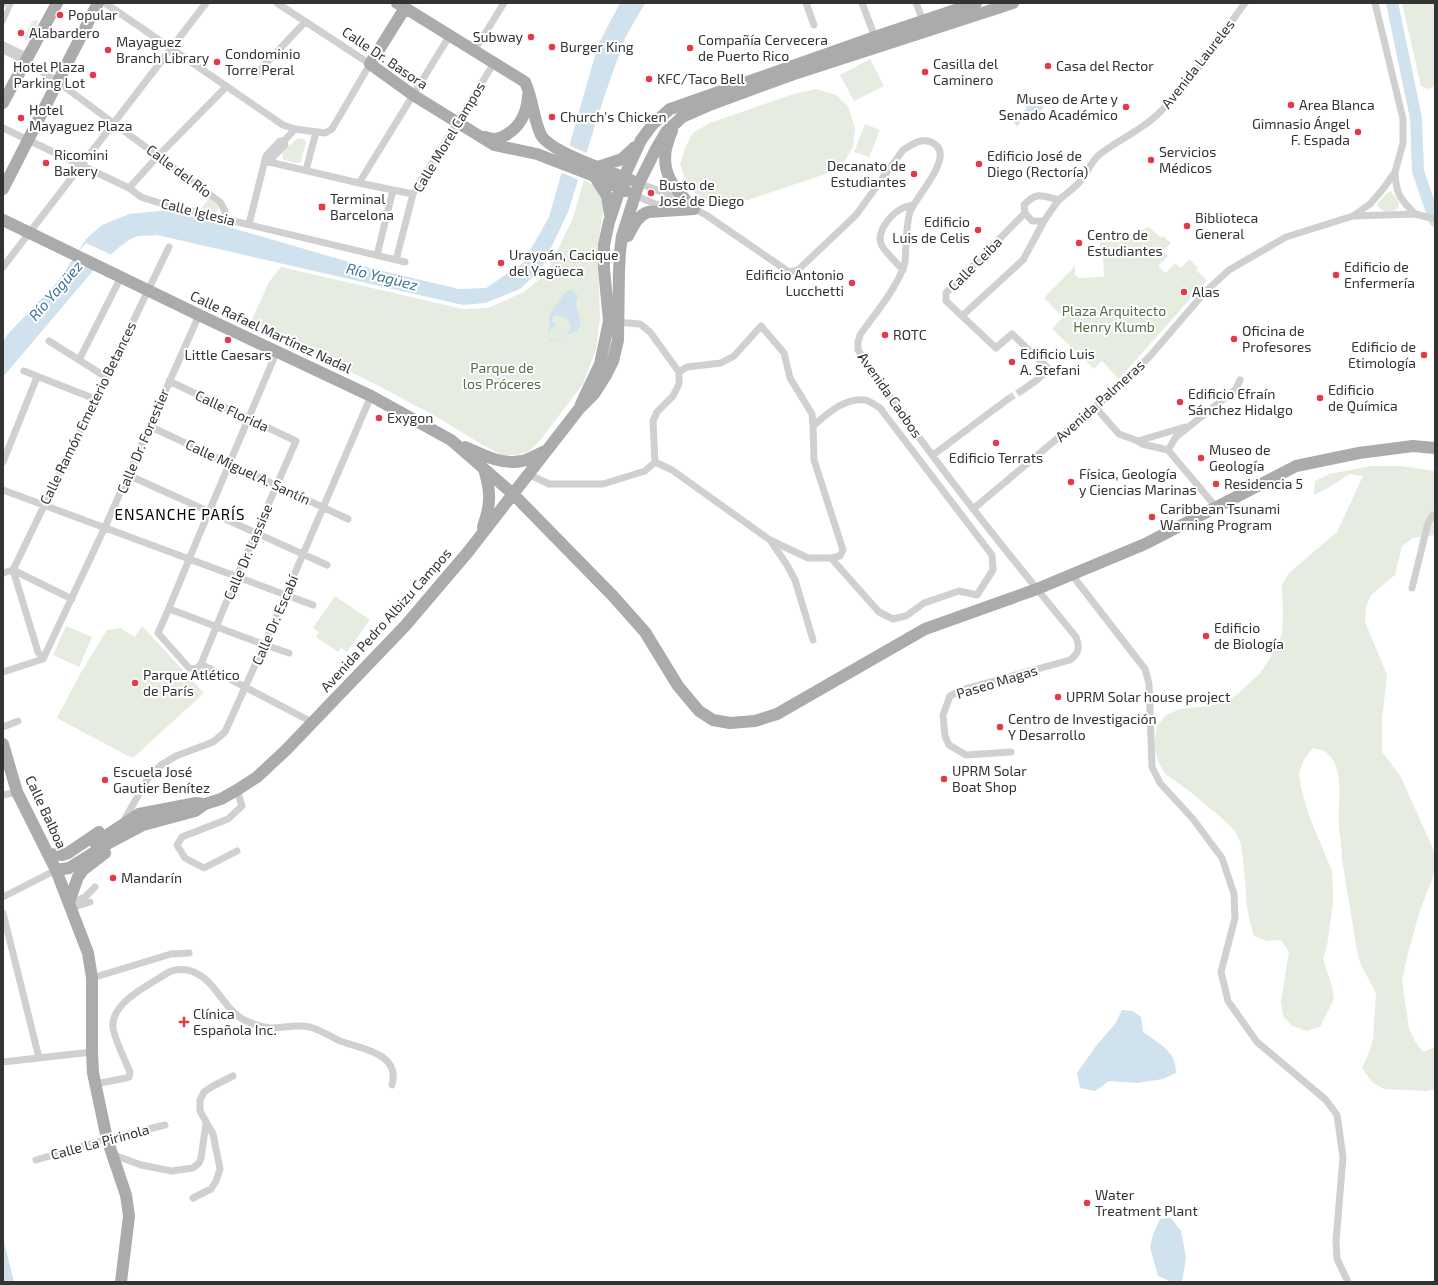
<svg xmlns="http://www.w3.org/2000/svg" width="1438" height="1285" viewBox="0 0 1438 1285" font-family="'Exo 2',sans-serif">
	<rect width="100%" height="100%" fill="#fff"/>
	<!-- green -->
	<path fill="#e6ecdf" d="M1402,3H1435V86L1429,89L1421,86Z
		M36,20L39,21L28,41L23,38L31,24L30,22Z
		M870,59L884,86L854,101L840,75Z
		M816,89L836,95L848,106L855,128L853,147L843,164L825,174L742,202L725,206L707,202L689,188L680,165L685,148L693,133L710,123L794,94Z
		M865,124L880,130L869,157L854,152Z
		M298,138L304,139L306,142L301,162L296,163L284,160L282,157L283,152Z
		M584,180L599,188L605,202L601,225L598,259L600,318L596,349L583,384L538,443L528,452L516,455H502L481,444L437,417L379,386L251,322L269,282L281,267L463,309L488,308L524,292L546,274L573,218Z
		M1391,191L1399,203L1398,208C1391,213 1380,213 1377,204L1388,192Z
		M209,198L218,205V209L215,212L201,209Z
		M1149,227L1161,238L1163,236L1171,243L1163,251L1168,256L1158,266L1166,273L1175,263L1181,268L1189,259L1198,268L1196,270L1207,280L1119,379L1102,361L1094,369L1052,329L1063,317L1044,298L1075,266V276H1078V278L1104,277L1103,256H1100V239L1106,233L1113,241Z
		M1372,466H1401L1435,471V535L1413,538L1402,546L1395,575L1371,595L1366,607L1365,622L1387,675L1382,720V752L1400,775L1434,851L1435,866L1432,880L1420,910L1408,953L1402,981L1409,1028L1415,1041L1423,1052L1435,1047V1089L1427,1091L1384,1089L1372,1082L1362,1068L1368,1055L1373,1039L1376,993L1361,965L1357,951L1342,859C1342,848 1340,838 1339,828C1337,805 1346,770 1327,753C1324,750 1317,749 1313,748L1304,759L1299,773L1301,788L1309,816L1332,871L1333,887V902L1327,946L1323,959L1332,986L1334,999L1320,1027L1307,1031L1292,1026L1283,1016L1281,1001L1289,952L1281,940L1267,941L1254,936L1250,922L1247,906L1243,859L1241,844L1235,831L1224,820L1188,790L1165,774L1158,761L1154,746L1157,726L1166,715L1180,709L1210,706L1226,701L1238,694L1260,673L1269,660L1282,634L1283,616L1282,585L1289,573L1337,532L1363,476L1350,474L1326,489L1314,495L1315,481L1329,474Z
		M335,596L370,620L347,652L341,648L338,652L316,637L319,632L313,628Z
		M66,626L92,637L79,667L53,655Z
		M142,626L204,693L134,757L128,756L57,718L80,674L107,630L120,628L135,637Z"/>
	<!-- water -->
	<path fill="#cfe2ee" fill-rule="evenodd" d="M620,3H645L625,38L604,97L568,212L541,269L520,289L485,303L463,305L157,235C151,236 141,235 135,237C123,242 108,258 97,266L3,377V342L7,335L59,280L86,239L102,225L129,214L170,210L370,268L459,289L486,288L523,263L549,217L598,45Z
		M1028,94L1044,107L1037,115L1031,111L1017,126L1014,123L1027,108L1022,103Z
		M570,289L574,291L578,296L576,304L581,324C575,337 570,331 560,337C557,339 556,341 552,342L549,340C547,335 549,332 549,327C550,324 549,321 549,318C551,310 564,293 570,289ZM557,315C564,317 570,319 571,327C570,329 570,332 567,333C567,334 553,341 552,341C545,336 550,329 556,326L552,320L553,316Z
		M1122,1010L1133,1011L1141,1017L1143,1032C1159,1044 1176,1050 1176,1073L1163,1079L1137,1083L1109,1081L1095,1091L1080,1088L1077,1073L1096,1046L1115,1024Z
		M1171,1218L1181,1231L1186,1258L1182,1282H1172L1158,1276L1150,1247L1153,1235L1160,1219Z
		M3,1238L14,1282H3Z"/>
	<!-- pier -->
	<path fill="#fff" d="M569,145L589,154L581,181L560,172Z
		M86,243L114,256L98,268L73,258Z"/>
	<g fill="none" stroke-linecap="round" stroke-linejoin="round">
		<!-- river -->
		<path stroke="#cfe2ee" stroke-width="12" d="M1392,3L1416,118L1418,171L1435,221"/>
		<!-- minor-tunnel -->
		<path stroke="#d6d6d6" stroke-width="7" stroke-dasharray="7 3.5" stroke-linecap="butt" d="M1008,399L1021,391"/>
		<!-- pedestrian -->
		<path stroke="#d0d0d0" stroke-width="5.5" d="M3,21L11,3
			M3,44L24,54L26,53L28,50"/>
		<!-- minor -->
		<path stroke="#d0d0d0" stroke-width="7" d="M105,3L283,125L295,129L325,133L332,129L370,64L277,3
			M806,3L814,25
			M862,3L876,40
			M916,3L923,21
			M3,4L4,3
			M3,50L26,61L58,82L220,202L225,211V219
			M474,51L504,3
			M256,74L305,22
			M3,128L129,188L141,197L166,205L405,262
			M265,161L359,183L413,194
			M269,161L285,145L284,141
			M306,170L316,132
			M1395,172C1396,194 1400,199 1415,214
			M359,183L450,35
			M639,183L669,195L706,215L789,272L798,270L856,215L903,150C911,145 920,138 931,142C959,153 915,197 910,212C906,224 906,249 905,263C896,290 876,312 860,335L858,342V350C924,450 1000,544 1076,637C1080,647 1079,653 1070,660L961,690L950,696L943,715L945,736L949,745L966,755L1011,752
			M129,188L158,156L226,87
			M634,195L655,204L672,206
			M1059,200C1042,196 1037,191 1024,205L1025,213L1032,221H1044C1049,214 1054,205 1060,199C1068,192 1075,188 1082,179C1088,171 1092,160 1100,154C1118,140 1140,131 1157,115C1191,82 1217,41 1245,3
			M1354,216L1415,214L1435,219
			M249,224L266,156L280,141H284L295,129
			M377,255L393,190
			M396,260L413,194L494,63
			M3,267L206,3
			M903,270C896,262 887,254 882,246C875,233 890,215 901,209C904,207 909,206 913,205
			M962,316L1023,260L1044,221
			M615,322L640,324L650,332L679,372V384L673,396L657,412L653,421L655,462L672,470L770,540L787,565L795,580L813,640
			M49,341L106,377
			M79,360L121,277
			M24,371L95,399
			M679,372L687,367L721,363L734,356L761,326L784,353L790,378L812,414L813,426
			M169,381L296,441L237,576L201,664L196,669L189,668L158,633C173,600 186,566 200,533C226,472 251,411 277,351
			M1021,391L1037,380L1049,369L1012,334L996,348L946,301V293L1025,213
			M1096,408L1119,434L1138,441L1142,444L1168,450L1216,507
			M149,426L348,519
			M1138,441L1185,427
			M1168,450L1176,437L1236,389L1240,380
			M933,455L1008,399
			M3,462L37,377
			M528,474L549,484H603L645,471L655,462
			M128,475L327,565
			M3,490L313,605
			M973,509L1120,386L1150,356L1205,292L1229,270L1286,237L1353,216L1370,204L1383,189L1395,172L1403,143V119L1375,3
			M770,540L808,558H831L840,556L843,550L814,460L813,426C827,414 845,397 865,400C870,401 875,405 880,408L992,555L993,570L977,595L959,591L924,603L906,616L893,619L879,612L831,558
			M13,570L38,652L43,659
			M13,570L72,599
			M3,573L13,570L169,247
			M1072,575L1145,669L1149,684L1152,767L1160,783L1193,819L1222,858L1234,894L1235,918L1221,972L1228,1001L1257,1042L1326,1100L1337,1115L1343,1157L1336,1241L1337,1259L1348,1282
			M1412,588L1428,523L1433,515H1435
			M169,609C209,623 248,640 289,653
			M201,664L312,722
			M3,672L43,659L105,527L199,315
			M3,727L18,721
			M3,795L17,792
			M122,824L148,778L161,765L176,756L213,742L225,732L264,645L371,396
			M237,851L204,868L185,858L177,845L182,837L228,819L242,806L237,790
			M3,897L56,870
			M70,904L85,897L95,887
			M71,908L90,902
			M3,913L39,1058
			M92,978L171,954L189,953
			M3,1062L92,1052
			M95,1084L126,1078L129,1077L130,1072C125,1060 115,1040 113,1028C110,1002 151,984 169,972C175,969 181,969 187,970C216,976 221,1009 246,1021C253,1024 262,1027 270,1028C283,1028 296,1024 310,1027C320,1030 330,1036 340,1041C361,1049 401,1053 392,1085
			M114,1155L141,1165L172,1171L193,1168L199,1163L201,1158L206,1124
			M36,1160L107,1139L165,1125
			M193,1198L211,1189L216,1181L220,1169L213,1134L200,1111V1100L204,1092L213,1086L233,1076"/>
		<!-- primary -->
		<path stroke="#ababab" stroke-width="12" d="M397,3L525,82C533,99 533,118 541,135C550,152 611,172 631,180
			M405,8L370,64L413,95L494,145L537,154L594,176L626,191
			M3,103L57,3
			M672,131C669,137 668,142 666,149C661,176 677,191 694,209
			M485,137C488,138 491,139 494,139C498,139 503,137 506,135C521,126 527,113 528,96
			M598,167L622,159L635,147
			M595,177L607,196L610,214
			M3,189L98,3
			M3,220L199,315L371,396L451,440L513,494L613,596L645,632L678,686L699,711L713,720L730,723L755,721L777,714L925,629L1037,589L1145,544L1296,466L1359,453L1413,446L1435,448
			M628,236C633,227 637,216 648,212L694,209
			M581,404L600,364L609,321L604,269V245L609,222L624,177L641,140L653,124L670,109L676,107L875,37L976,3
			M465,447C483,455 501,465 522,461C529,460 538,454 545,451
			M483,527C491,504 491,492 484,469
			M3,744L17,792L56,870L88,953L92,978V1052L93,1073L107,1139L126,1195L129,1216L121,1282
			M95,843L139,814L196,803L204,804
			M49,854L62,855L68,853L99,832
			M56,870L69,868L109,843L143,825L195,811L205,804L221,799L237,790L257,777L286,750L405,626L468,552L579,409L594,394L606,375L613,361L618,340L619,270L620,252L622,236L639,183L656,149L666,132L682,117L712,104L791,75L1013,3
			M69,902L78,877L83,870L105,853"/>
	</g>
	<!-- markers -->
	<g fill="#e63946" stroke="#fff" stroke-width="1.5">
		<circle cx="60" cy="15" r="4"/>
		<circle cx="21" cy="33" r="4"/>
		<circle cx="531" cy="37" r="4"/>
		<circle cx="552" cy="47" r="4"/>
		<circle cx="690" cy="48" r="4"/>
		<circle cx="108" cy="50" r="4"/>
		<circle cx="217" cy="62" r="4"/>
		<circle cx="1048" cy="66" r="4"/>
		<circle cx="925" cy="72" r="4"/>
		<circle cx="93" cy="75" r="4"/>
		<circle cx="649" cy="79" r="4"/>
		<circle cx="1291" cy="105" r="4"/>
		<circle cx="1126" cy="107" r="4"/>
		<circle cx="552" cy="117" r="4"/>
		<circle cx="21" cy="118" r="4"/>
		<circle cx="1358" cy="132" r="4"/>
		<circle cx="1151" cy="160" r="4"/>
		<circle cx="46" cy="163" r="4"/>
		<circle cx="979" cy="164" r="4"/>
		<circle cx="914" cy="174" r="4"/>
		<circle cx="651" cy="193" r="4"/>
		<rect x="318" y="203" width="8" height="8" rx="2"/>
		<circle cx="1187" cy="226" r="4"/>
		<circle cx="978" cy="230" r="4"/>
		<circle cx="1079" cy="243" r="4"/>
		<circle cx="501" cy="263" r="4"/>
		<circle cx="1336" cy="275" r="4"/>
		<circle cx="852" cy="283" r="4"/>
		<circle cx="1184" cy="292" r="4"/>
		<circle cx="885" cy="335" r="4"/>
		<circle cx="1234" cy="339" r="4"/>
		<circle cx="228" cy="340" r="4"/>
		<circle cx="1424" cy="355" r="4"/>
		<circle cx="1012" cy="362" r="4"/>
		<circle cx="1320" cy="398" r="4"/>
		<circle cx="1180" cy="402" r="4"/>
		<circle cx="379" cy="418" r="4"/>
		<circle cx="996" cy="443" r="4"/>
		<circle cx="1201" cy="458" r="4"/>
		<circle cx="1071" cy="482" r="4"/>
		<circle cx="1216" cy="484" r="4"/>
		<circle cx="1152" cy="517" r="4"/>
		<circle cx="1206" cy="636" r="4"/>
		<circle cx="135" cy="683" r="4"/>
		<circle cx="1058" cy="697" r="4"/>
		<circle cx="1000" cy="727" r="4"/>
		<circle cx="944" cy="779" r="4"/>
		<circle cx="105" cy="780" r="4"/>
		<circle cx="113" cy="878" r="4"/>
		<path d="M182 1016h4v4h4v4h-4v4h-4v-4h-4v-4h4z"/>
		<circle cx="1087" cy="1203" r="4"/>
	</g>
	<g text-anchor="middle" stroke-width="4" stroke-linejoin="round" paint-order="stroke">
		<!-- poi labels -->
		<g font-size="14" fill="#333" stroke="#fff" text-anchor="start">
			<text x="68" y="20">Popular</text>
			<text x="29" y="38">Alabardero</text>
			<text x="523" y="42" text-anchor="end">Subway</text>
			<text x="698" y="45">Compañía Cervecera<tspan x="698" dy="16">de Puerto Rico</tspan></text>
			<text x="116" y="47">Mayaguez<tspan x="116" dy="16">Branch Library</tspan></text>
			<text x="560" y="52">Burger King</text>
			<text x="225" y="59">Condominio<tspan x="225" dy="16">Torre Peral</tspan></text>
			<text x="933" y="69">Casilla del<tspan x="933" dy="16">Caminero</tspan></text>
			<text x="1056" y="71">Casa del Rector</text>
			<text x="85" y="72" text-anchor="end">Hotel Plaza<tspan x="85" dy="16">Parking Lot</tspan></text>
			<text x="657" y="84">KFC/Taco Bell</text>
			<text x="1118" y="104" text-anchor="end">Museo de Arte y<tspan x="1118" dy="16">Senado Académico</tspan></text>
			<text x="1299" y="110">Area Blanca</text>
			<text x="29" y="115">Hotel<tspan x="29" dy="16">Mayaguez Plaza</tspan></text>
			<text x="560" y="122">Church's Chicken</text>
			<text x="1350" y="129" text-anchor="end">Gimnasio Ángel<tspan x="1350" dy="16">F. Espada</tspan></text>
			<text x="1159" y="157">Servicios<tspan x="1159" dy="16">Médicos</tspan></text>
			<text x="54" y="160">Ricomini<tspan x="54" dy="16">Bakery</tspan></text>
			<text x="987" y="161">Edificio José de<tspan x="987" dy="16">Diego (Rectoría)</tspan></text>
			<text x="906" y="171" text-anchor="end">Decanato de<tspan x="906" dy="16">Estudiantes</tspan></text>
			<text x="659" y="190">Busto de<tspan x="659" dy="16">José de Diego</tspan></text>
			<text x="330" y="204">Terminal<tspan x="330" dy="16">Barcelona</tspan></text>
			<text x="1195" y="223">Biblioteca<tspan x="1195" dy="16">General</tspan></text>
			<text x="970" y="227" text-anchor="end">Edificio<tspan x="970" dy="16">Luis de Celis</tspan></text>
			<text x="1087" y="240">Centro de<tspan x="1087" dy="16">Estudiantes</tspan></text>
			<text x="509" y="260">Urayoán, Cacique<tspan x="509" dy="16">del Yagüeca</tspan></text>
			<text x="1344" y="272">Edificio de<tspan x="1344" dy="16">Enfermería</tspan></text>
			<text x="844" y="280" text-anchor="end">Edificio Antonio<tspan x="844" dy="16">Lucchetti</tspan></text>
			<text x="1192" y="297">Alas</text>
			<text x="1242" y="336">Oficina de<tspan x="1242" dy="16">Profesores</tspan></text>
			<text x="893" y="340">ROTC</text>
			<text x="1416" y="352" text-anchor="end">Edificio de<tspan x="1416" dy="16">Etimología</tspan></text>
			<text x="1020" y="359">Edificio Luis<tspan x="1020" dy="16">A. Stefani</tspan></text>
			<text x="228" y="360" text-anchor="middle">Little Caesars</text>
			<text x="1328" y="395">Edificio<tspan x="1328" dy="16">de Química</tspan></text>
			<text x="1188" y="399">Edificio Efraín<tspan x="1188" dy="16">Sánchez Hidalgo</tspan></text>
			<text x="387" y="423">Exygon</text>
			<text x="1209" y="455">Museo de<tspan x="1209" dy="16">Geología</tspan></text>
			<text x="996" y="463" text-anchor="middle">Edificio Terrats</text>
			<text x="1079" y="479">Física, Geología<tspan x="1079" dy="16">y Ciencias Marinas</tspan></text>
			<text x="1224" y="489">Residencia 5</text>
			<text x="1160" y="514">Caribbean Tsunami<tspan x="1160" dy="16">Warning Program</tspan></text>
			<text x="1214" y="633">Edificio<tspan x="1214" dy="16">de Biología</tspan></text>
			<text x="143" y="680">Parque Atlético<tspan x="143" dy="16">de París</tspan></text>
			<text x="1066" y="702">UPRM Solar house project</text>
			<text x="1008" y="724">Centro de Investigación<tspan x="1008" dy="16">Y Desarrollo</tspan></text>
			<text x="952" y="776">UPRM Solar<tspan x="952" dy="16">Boat Shop</tspan></text>
			<text x="113" y="777">Escuela José<tspan x="113" dy="16">Gautier Benítez</tspan></text>
			<text x="121" y="883">Mandarín</text>
			<text x="193" y="1019">Clínica<tspan x="193" dy="16">Española Inc.</tspan></text>
			<text x="1095" y="1200">Water<tspan x="1095" dy="16">Treatment Plant</tspan></text>
		</g>
		<!-- street labels -->
		<g font-size="14" fill="#333" stroke="#fff">
			<text transform="translate(385 58) rotate(34)" y="5">Calle Dr. Basora</text>
			<text transform="translate(1198 64) rotate(-52)" y="5">Avenida Laureles</text>
			<text transform="translate(449 137) rotate(-59)" y="5">Calle Morel Campos</text>
			<text transform="translate(179 171) rotate(37)" y="5">Calle del Río</text>
			<text transform="translate(198 212) rotate(14)" y="5">Calle Iglesia</text>
			<text transform="translate(975 264) rotate(-45)" y="5">Calle Ceiba</text>
			<text transform="translate(271 332) rotate(25)" y="5">Calle Rafael Martínez Nadal</text>
			<text transform="translate(890 395) rotate(55)" y="5">Avenida Caobos</text>
			<text transform="translate(1100 401) rotate(-42)" y="5">Avenida Palmeras</text>
			<text transform="translate(232 411) rotate(25)" y="5">Calle Florida</text>
			<text transform="translate(88 413) rotate(-64)" y="5">Calle Ramón Emeterio Betances</text>
			<text transform="translate(143 441) rotate(-67)" y="5">Calle Dr. Forestier</text>
			<text transform="translate(248 472) rotate(25)" y="5">Calle Miguel A. Santín</text>
			<text transform="translate(248 552) rotate(-67)" y="5">Calle Dr. Lassise</text>
			<text transform="translate(275 620) rotate(-67)" y="5">Calle Dr. Escabí</text>
			<text transform="translate(386 620) rotate(-48)" y="5">Avenida Pedro Albizu Campos</text>
			<text transform="translate(997 682) rotate(-17)" y="5">Paseo Magas</text>
			<text transform="translate(46 812) rotate(65)" y="5">Calle Balboa</text>
			<text transform="translate(100 1142) rotate(-15)" y="5">Calle La Pirinola</text>
		</g>
		<!-- park labels -->
		<g font-size="14" fill="#56703f" stroke="#fff">
			<text x="1114" y="316">Plaza Arquitecto<tspan x="1114" dy="16">Henry Klumb</tspan></text>
			<text x="502" y="373">Parque de<tspan x="502" dy="16">los Próceres</tspan></text>
		</g>
		<!-- water labels -->
		<g font-size="15" font-style="italic" fill="#3f7597" stroke="#fff">
			<text transform="translate(382 277) rotate(14)" y="5">Río Yagüez</text>
			<text transform="translate(56 291) rotate(-49)" y="5">Río Yagüez</text>
		</g>
		<!-- neighbourhood labels -->
		<g font-size="15" letter-spacing="1" fill="#000" stroke="#fff">
			<text x="180" y="520">ENSANCHE PARÍS</text>
		</g>
	</g>
	<!-- border -->
	<rect width="1438" height="1285" fill="none" stroke="#333333" stroke-width="8"/>
</svg>
